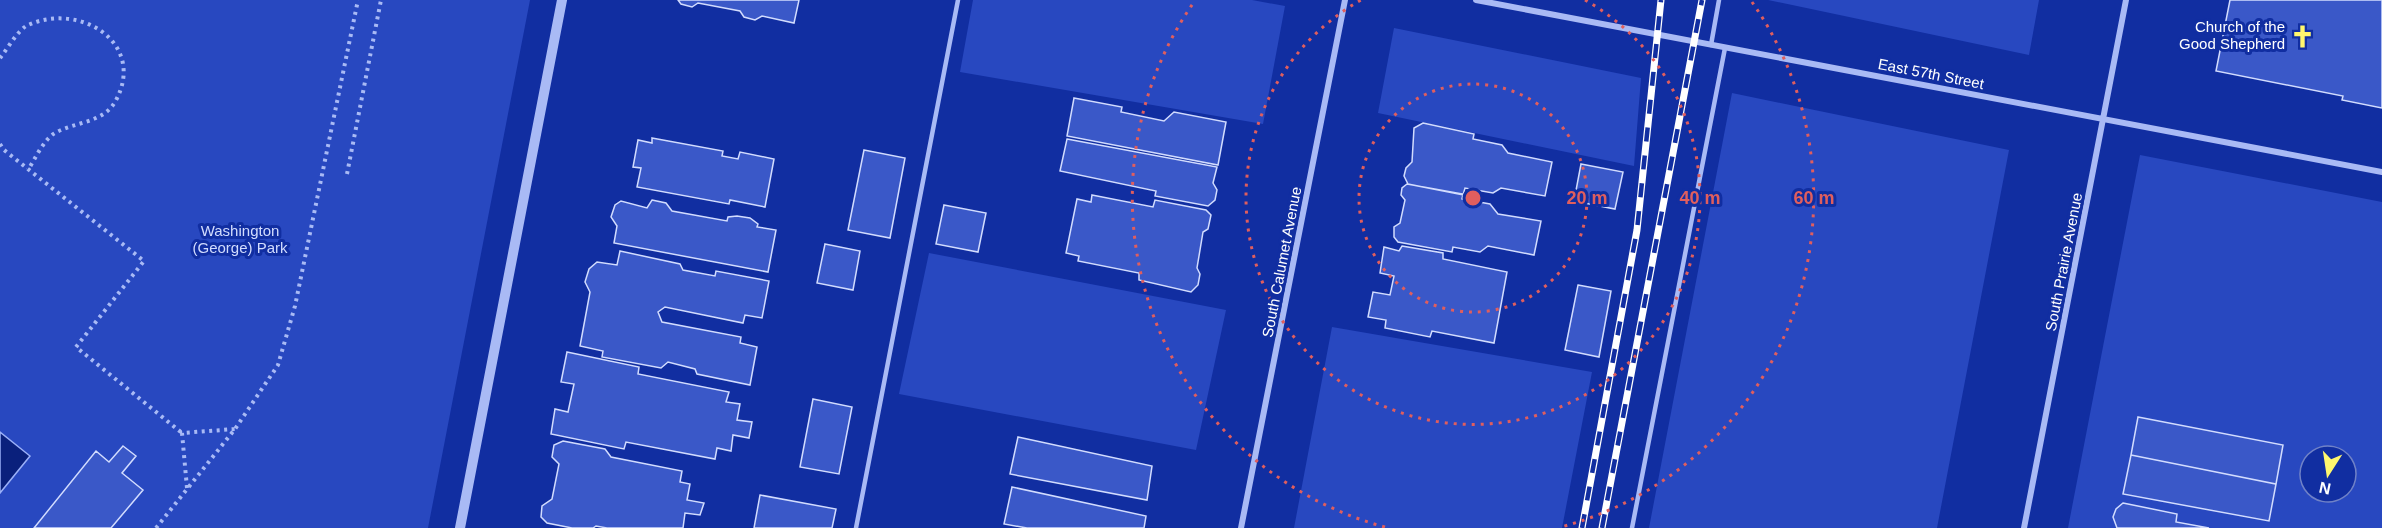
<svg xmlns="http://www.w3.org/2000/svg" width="2382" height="528" viewBox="0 0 2382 528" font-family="Arial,sans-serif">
	<rect width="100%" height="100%" fill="#112ea1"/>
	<!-- green -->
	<path fill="#2848c0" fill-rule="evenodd" d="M0,0H530L428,528H0Z
		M973,0H1252L1285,6L1263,124L960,72Z
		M1768,0H2039L2029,55Z
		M1394,28L1641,78L1634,166L1378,113Z
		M1732,93L2009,150L1937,528H1649Z
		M2140,155L2382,202V528H2068ZM2310,456H2346V492H2310Z
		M929,253L1226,310L1196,450L899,394Z
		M1332,327L1592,372L1562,528H1294Z"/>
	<!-- water -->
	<path fill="#0a207c" stroke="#9bb0f8" stroke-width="1.5" d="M0,432L30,456L0,493Z"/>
	<!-- building -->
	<path fill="#3a58c8" stroke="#d2dcfe" stroke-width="1.5" d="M678,0H799L794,23L762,16L755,20L744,17L740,11L698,3L692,7L681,4Z
		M2230,0H2382V108L2342,100L2343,96L2216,71Z
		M1074,98L1122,107L1121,112L1164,121L1174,112L1226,122L1218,165L1067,136Z
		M1423,123L1474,134L1473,139L1502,145L1508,153L1552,162L1545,196L1501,188L1493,193L1465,188L1463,195L1408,184L1404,176L1406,168L1412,162L1414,128Z
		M652,138L723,151L722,156L738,159L740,152L774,159L765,207L730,200L729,204L637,187L641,168L633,167L638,140L652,143Z
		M1067,139L1217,167L1213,183L1217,190L1215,200L1208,206L1155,196L1156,191L1060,171Z
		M864,150L905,158L890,238L848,230Z
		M1581,164L1623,172L1615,209L1574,201Z
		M1407,184L1463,194L1462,199L1490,204L1498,214L1541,221L1534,255L1488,246L1480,252L1453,247L1452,252L1398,242L1394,237V227L1400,223L1405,200L1401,195L1402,188Z
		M1092,195L1153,207L1155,200L1206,210L1211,215L1208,229L1203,232L1197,268L1200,274L1198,285L1191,292L1139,280V273L1078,261L1079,256L1066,253L1077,199L1091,202Z
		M652,200L666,203L672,211L727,221L728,217L737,216L750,218L758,224L757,227L776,230L768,272L614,243L617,226L611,217L615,205L621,201L647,208Z
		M944,205L986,213L978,252L936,244Z
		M825,244L860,251L853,290L817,283Z
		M1402,246L1443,253V259L1507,272L1494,343L1432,331L1430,337L1385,328L1386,320L1368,317L1373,292L1390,295L1394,276L1380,273L1384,247L1399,251Z
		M620,251L680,264L683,270L715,276L716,271L769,281L762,318L745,315L743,323L665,307L658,312L662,322L741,337L740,343L757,347L750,385L697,374L695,369L668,362L661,368L602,357L603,351L580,346L590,292L585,282L589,269L597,262L617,265Z
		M1578,285L1611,291L1599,357L1565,350Z
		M567,352L639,367L638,374L729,392L726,402L740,404L737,420L752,422L749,438L733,435L731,451L717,448L715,459L626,442L624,449L551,434L555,409L568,412L574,384L561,382Z
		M813,399L852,407L839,474L800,467Z
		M2138,417L2283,445L2276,484L2131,455Z
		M1018,437L1152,466L1147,500L1010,474Z
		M563,441L605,449L611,457L682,471L680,482L690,484L687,500L704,503L700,515L685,513L683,528H607L596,526L593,528H572L547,523L541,517L542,506L552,499L559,464L552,457L554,445Z
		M123,446L136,456L122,473L143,490L111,528H34L96,451L109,462Z
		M2131,455L2276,484L2269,521L2123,494Z
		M1012,487L1146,516L1144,528H1027L1004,524Z
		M760,495L836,509L832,528H754Z
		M2123,503L2177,514L2176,522L2209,528H2117L2113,517L2116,509Z"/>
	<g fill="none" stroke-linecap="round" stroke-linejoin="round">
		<!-- path -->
		<path stroke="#a9baf5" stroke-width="4" stroke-dasharray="3 4.5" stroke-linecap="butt" d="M0,58C8,48 16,33 26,26C80,0 148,44 115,102C103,123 74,122 55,133C44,139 35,159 28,170
			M0,144L4,150L144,261L76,347L182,433
			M347,174L381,0
			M187,488L182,433L235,429
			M156,528L235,429L278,365L295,306L358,0"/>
		<!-- service -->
		<path stroke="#a9baf5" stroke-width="4.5" d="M1711,45L1719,0
			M856,528L958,0
			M1632,528L1725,48"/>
		<!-- minor -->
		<path stroke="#a9baf5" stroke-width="6" d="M1476,0L2382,172
			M1241,528L1345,0
			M2024,528L2126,0"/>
		<!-- tertiary -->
		<path stroke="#a9baf5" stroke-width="10" d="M460,528L562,0"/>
		<defs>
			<path id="rail" d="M1582,528L1637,230L1661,0
				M1602,528L1702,0"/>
		</defs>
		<!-- rail casing -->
		<use href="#rail" stroke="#fff" stroke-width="7"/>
		<!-- rail -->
		<use href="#rail" stroke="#112ea1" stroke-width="4.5" stroke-dasharray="14" stroke-linecap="butt"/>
	</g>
	<!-- distance rings -->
	<g fill="none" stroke="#e05e5e" stroke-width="3" stroke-dasharray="3 6">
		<circle cx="1473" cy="198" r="114"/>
		<path d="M1585 0A227 227 0 1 1 1361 0"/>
		<path d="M1385 527A341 341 0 0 1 1194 2M1752 2A341 341 0 0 1 1561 527"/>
	</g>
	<!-- icons -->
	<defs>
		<symbol id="church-bare" viewBox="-9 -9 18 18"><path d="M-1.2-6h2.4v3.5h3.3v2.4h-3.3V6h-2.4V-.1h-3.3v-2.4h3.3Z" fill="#fff76e" stroke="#112ea1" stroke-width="2.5" paint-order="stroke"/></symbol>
	</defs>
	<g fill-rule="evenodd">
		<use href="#church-bare" x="2286" y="20" width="33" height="33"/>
	</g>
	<g text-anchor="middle" stroke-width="6" stroke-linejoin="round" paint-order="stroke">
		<!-- poi labels -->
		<g font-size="15" fill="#fff" stroke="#112ea1" text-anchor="end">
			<text x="2285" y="32">Church of the<tspan x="2285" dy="17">Good Shepherd</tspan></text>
		</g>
		<!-- street labels -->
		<g font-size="15" fill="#fff" stroke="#112ea1">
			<text transform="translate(1931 74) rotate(11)" y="5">East 57th Street</text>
			<text transform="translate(1282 262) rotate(-79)" y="5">South Calumet Avenue</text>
			<text transform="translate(2064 262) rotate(-79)" y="5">South Prairie Avenue</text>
		</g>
		<!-- park labels -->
		<g font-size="15" fill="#d2dcfe" stroke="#112ea1">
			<text x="240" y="236">Washington<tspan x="240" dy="17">(George) Park</tspan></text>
		</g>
	</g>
	<circle cx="1473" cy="198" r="9" fill="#e05e5e" stroke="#112ea1" stroke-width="3"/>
	<g font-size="18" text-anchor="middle" font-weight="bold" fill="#e05e5e" stroke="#112ea1" stroke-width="6" stroke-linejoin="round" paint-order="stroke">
		<text x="1587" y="204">20 m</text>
		<text x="1700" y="204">40 m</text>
		<text x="1814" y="204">60 m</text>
	</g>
	<!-- north arrow -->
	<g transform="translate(2328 474) rotate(192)"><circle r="28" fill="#112ea1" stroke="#7082c7" stroke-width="1.5"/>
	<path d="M0-4.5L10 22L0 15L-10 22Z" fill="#fff76e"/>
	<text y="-9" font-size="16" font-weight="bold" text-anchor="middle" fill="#ffffff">N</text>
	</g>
</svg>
